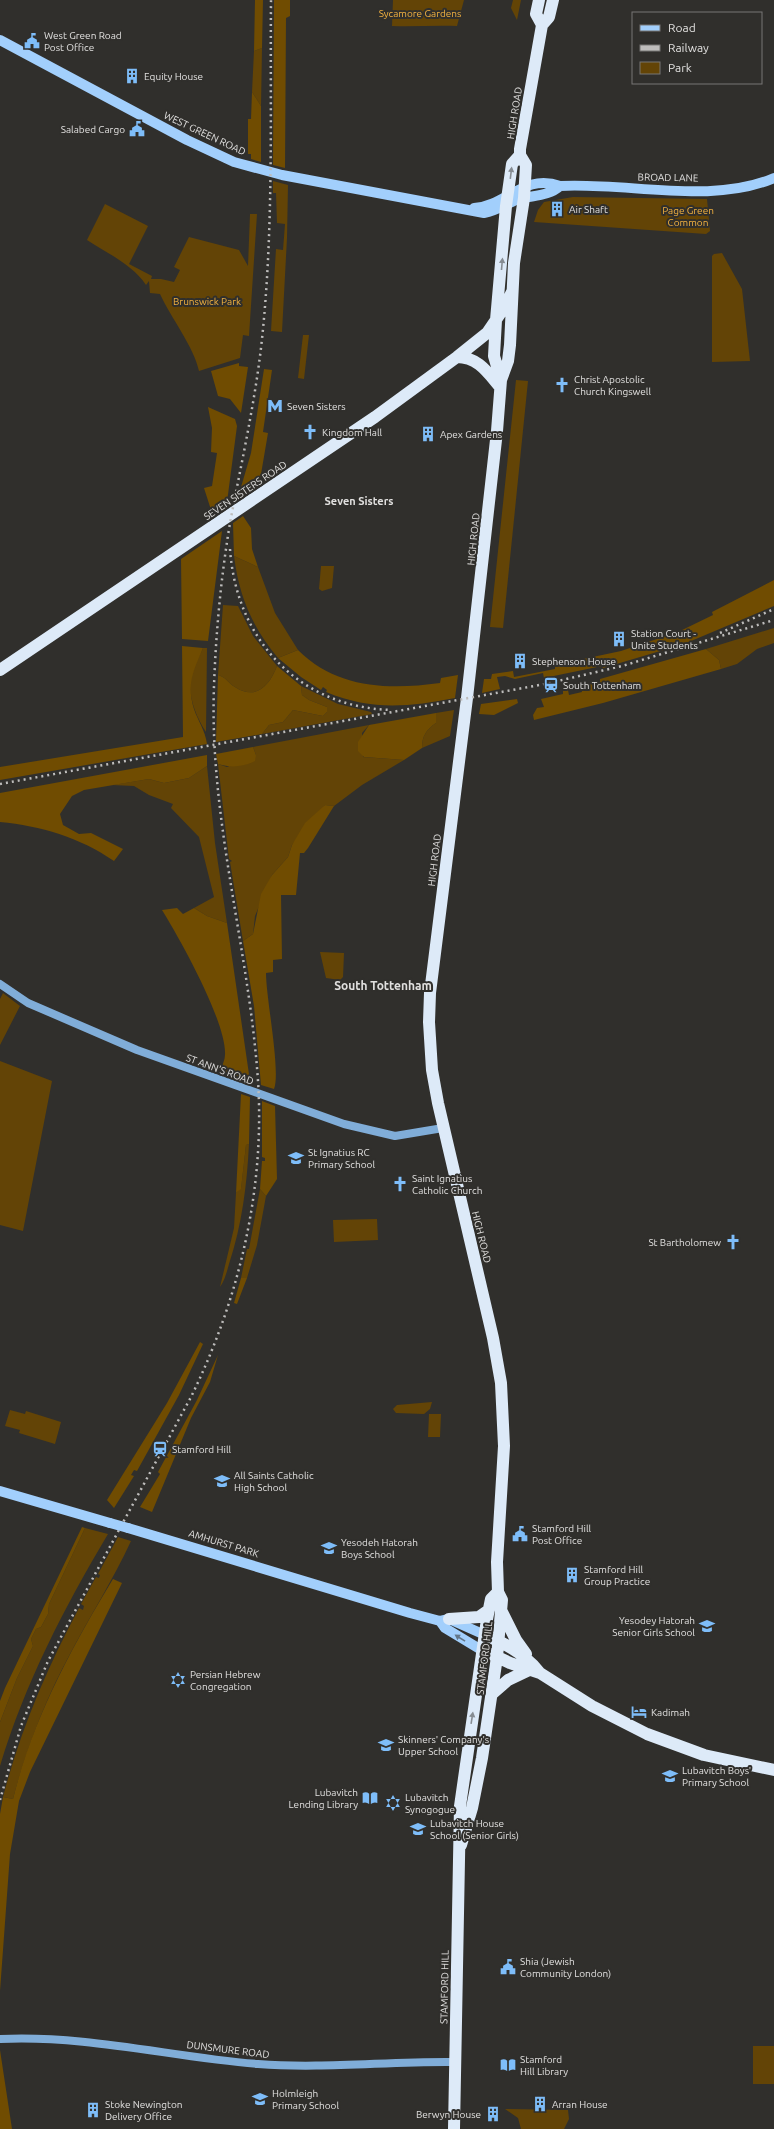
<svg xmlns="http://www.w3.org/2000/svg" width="774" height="2129" viewBox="0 0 774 2129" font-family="Ubuntu,sans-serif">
	<rect width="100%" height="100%" fill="#302f2c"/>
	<!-- green -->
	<path fill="#634406" d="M393,0H464L457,26C435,25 414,27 392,26Z
		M513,0H521L517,20L511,8Z
		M262,48L261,106L252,92L254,51Z
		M273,181L288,185L287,238L282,332L271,331L276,249L283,250L285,224L277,223L276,193H273Z
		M573,197L707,199L710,231L706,234L534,222L538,210L544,202Z
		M105,204L148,226L129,264L152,276L151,279H161L174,282L180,270L174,267L189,237L239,250L248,266L250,214H257L249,336L243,335L240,358L199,371C194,347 171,318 160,294L150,293L149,281L146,285C133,265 107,253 87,240Z
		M722,253L742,289L750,361L712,362V256L714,254Z
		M303,335H309L304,379L298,378Z
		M516,380L528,381L503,628L490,627Z
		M234,556L258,567L275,613L298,650L278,658C252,627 239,596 234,556Z
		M321,566H334L332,588L322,591L319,589Z
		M223,605L238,606L253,636L277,666C270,685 256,701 235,687C228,683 226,677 218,675Z
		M774,628V643L757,649L737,664L721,669L719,660L706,649Z
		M203,648H207L206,732C195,715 186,692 192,671C195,663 200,655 203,648Z
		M301,686L338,704L371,712L372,714L262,734L269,725L283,722L293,710L323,716L327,712V707L309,700L302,695Z
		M454,710L450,736L422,748C422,736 426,730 436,723V713Z
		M369,725L362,733L363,757L404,760L362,785L334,806L325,805L292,845L288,857L272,875L255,916L253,934L243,941L230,862L232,861L229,859L218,764L227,767L256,755L253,747Z
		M207,766L215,843L227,923L207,916L194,908L214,897L199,837L171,808L173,804L149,795L134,786L112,785L149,779L164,783L189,778Z
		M320,952L344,953L343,977L340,980L326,978Z
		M3,993L20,1006L0,1045V999Z
		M0,1061L52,1081L23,1231L0,1225Z
		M249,1144C247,1184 242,1225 229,1264C227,1271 225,1280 220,1287L234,1228L236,1193L241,1188L246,1145Z
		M260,1189L266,1196L257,1245L247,1278H241L247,1249H249Z
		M377,1219L378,1240L334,1242L333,1220Z
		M432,1402L430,1409L424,1414L396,1413L393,1409L397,1405Z
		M10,1410L25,1414L26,1411L61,1422L55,1444L19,1433L20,1430L5,1426Z
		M429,1414H441L440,1437H428Z
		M85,1528L108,1534C64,1608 25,1683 0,1766V1722L17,1678L33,1646L31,1639L36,1629L41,1627L48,1614L49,1604Z
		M118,1537L131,1541C113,1580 90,1616 70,1654C46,1698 25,1752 13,1799L3,1797C20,1731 47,1668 79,1608L83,1610L84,1606L81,1604L96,1577L99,1578L100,1575L98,1574Z
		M753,2046H774V2084H753Z
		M505,2109L568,2110L569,2119L564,2129H521L518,2118Z"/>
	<!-- forest -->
	<path fill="#704c01" d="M255,0H263L262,48L254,51Z
		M274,0H290V16L286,18L285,168L273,165Z
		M252,92L261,106V162L251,159V154H248V119H251Z
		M239,363V366L248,367L241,413L230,399L218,396L211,371Z
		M264,369L272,370L263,432L268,433L260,480L239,494L251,453Z
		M208,407L235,419L237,426L227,502L212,513L204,488L212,486L217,453L211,452L212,428Z
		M243,516L251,528L252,549L258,567L234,556L233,523Z
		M222,531L208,641L182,639L181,559Z
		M774,580V606L684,644L603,668L602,666L544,678L543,673L515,679L505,676L497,677L500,689L482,693L484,679H491L492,674L513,671L514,677L555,669V665L621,651L678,632L713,615L712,612Z
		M182,646L203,648C194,670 186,683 194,709C198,721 205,730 207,744L0,780V767L183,737Z
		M706,649L719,660L721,669L603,703L534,720L533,715L537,708L544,707L541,699L563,694V691L568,690L569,695L582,692L581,686L600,682V679Z
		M298,650C337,689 389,690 440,683L441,678L458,675L455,698C408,707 372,711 326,692L327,690L323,687L321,690L301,677L278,658Z
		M277,666L301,686L302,695L309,700L327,707V712L323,716L293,710L283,722L269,725L262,734L216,742L218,675C226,677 228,683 235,687C256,701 270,685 277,666Z
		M517,699L518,703L494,715L479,714L481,704Z
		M436,713V723C426,730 422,736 422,748L404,760L364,757L358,751V742L369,725Z
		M253,747L256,755L255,761C243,767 231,768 218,764L216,754Z
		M207,755V766L189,778L164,783L149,779L84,790L72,796L60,814L63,825L79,834L91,833L123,849L114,861C79,837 41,826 0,822V793Z
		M325,805L334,806L308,848L304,853H300L296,895H281L282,959L273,960V972L266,973C266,998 281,1072 274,1089L261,1085L254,1006L243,941L253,934L261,894L272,875L288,857L292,845L305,823Z
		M177,908L183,914L194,908L207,916L227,923L250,1081L221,1070C222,1065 225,1060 225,1055C227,1023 180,939 162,910Z
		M241,1094L250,1097L249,1144L246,1145L241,1189L236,1193Z
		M262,1101L275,1106L277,1179L266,1196L260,1189L262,1161H265V1158L262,1157Z
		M241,1278H247L237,1304L234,1303Z
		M200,1342L203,1344L179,1395L137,1471L134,1470L131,1475L134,1476L114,1508L107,1500L167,1403Z
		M218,1355L210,1382L191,1418L152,1512L140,1507L160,1474L158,1472L197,1400Z
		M82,1527L85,1528L49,1604L48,1614L41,1627L36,1629L31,1639L33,1646L17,1678L0,1722V1701L5,1688Z
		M113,1579L122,1583L30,1772L19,1801L10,1854L0,1991V1814L3,1797L13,1799C32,1721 71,1648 113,1579Z
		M0,2050L12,2129H0Z"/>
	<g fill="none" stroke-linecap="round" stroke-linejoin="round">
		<!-- secondary -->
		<path stroke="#80add8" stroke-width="8" d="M0,984L28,1003L137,1050L344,1124L395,1136L443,1128
			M0,2039C90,2035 170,2057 258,2064C323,2069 390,2061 455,2062"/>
		<!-- primary -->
		<path stroke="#a2cffc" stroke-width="10" d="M0,40L187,140L234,162L282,175L484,213C496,211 505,205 516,200C531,195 548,197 560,186
			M474,208C506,206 524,173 560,186C627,182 712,205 774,178
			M0,1491L110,1523
			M128,1528L410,1613L440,1621L449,1619L485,1635
			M440,1621L445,1628L483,1651"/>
		<!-- highway -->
		<path stroke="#ddeaf8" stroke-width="12" d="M539,0L536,14L542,25
			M457,357C478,357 488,373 500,387
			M501,380L508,361L510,345L514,263L524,198L526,165L520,155V149L542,25L549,17L553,0
			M0,670L375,417L457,357L487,333L504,308L512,292
			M501,1610L516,1640L526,1654
			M449,1619L479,1617L489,1610
			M492,1638C510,1646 528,1657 540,1673
			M491,1654L510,1663L540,1673L592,1706L647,1734L704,1755L774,1770
			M492,1694L508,1680L529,1670
			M461,1845L472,1808L482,1758L497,1657L502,1600L498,1592L497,1562L504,1446L501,1383L493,1338L438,1103L432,1070L429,1022L430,993L467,698L497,431L501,380L494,356L496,320L506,206L512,164L520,155
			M454,2129L460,1806L487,1619L491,1599L498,1592"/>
		<!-- rail -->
		<path stroke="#bebdbc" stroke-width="2.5" stroke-dasharray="2 4" stroke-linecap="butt" d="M230,549C236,639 298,707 391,710
			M720,633L774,609
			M0,784L545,684L622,666L774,620
			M0,1800L21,1726L48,1661L191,1397C239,1299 265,1190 258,1081C249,948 209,820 214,686C216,631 221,577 230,523C241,465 254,407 261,348C274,233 270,116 271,0"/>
		<!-- primary-bridge -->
		<path stroke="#a2cffc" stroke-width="10" d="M110,1523L128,1528"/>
	</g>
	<!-- one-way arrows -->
	<defs><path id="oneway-solid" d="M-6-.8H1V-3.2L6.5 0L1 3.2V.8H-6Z"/></defs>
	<g fill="#868c92">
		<use href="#oneway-solid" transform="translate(511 173) rotate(-83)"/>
		<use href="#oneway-solid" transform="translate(502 264) rotate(-85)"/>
		<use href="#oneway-solid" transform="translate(472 1718) rotate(-81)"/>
	</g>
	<use fill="#63778a" href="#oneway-solid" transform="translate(460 1638) rotate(-148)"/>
	<!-- icons -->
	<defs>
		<symbol id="civic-bare" viewBox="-9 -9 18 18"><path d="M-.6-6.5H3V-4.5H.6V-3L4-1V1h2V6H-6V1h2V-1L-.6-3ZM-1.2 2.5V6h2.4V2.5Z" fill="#7ebdf9" stroke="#302f2c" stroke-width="2.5" paint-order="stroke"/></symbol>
		<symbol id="building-bare" viewBox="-9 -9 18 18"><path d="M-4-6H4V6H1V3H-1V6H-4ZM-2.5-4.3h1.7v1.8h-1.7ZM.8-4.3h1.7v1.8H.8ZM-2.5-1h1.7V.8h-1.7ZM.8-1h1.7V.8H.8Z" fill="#7ebdf9" stroke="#302f2c" stroke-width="2.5" paint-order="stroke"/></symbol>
		<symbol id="church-bare" viewBox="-9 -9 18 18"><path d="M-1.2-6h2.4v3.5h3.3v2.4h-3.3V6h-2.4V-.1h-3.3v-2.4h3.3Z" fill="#7ebdf9" stroke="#302f2c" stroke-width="2.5" paint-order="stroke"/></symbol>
		<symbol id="metro-bare" viewBox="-9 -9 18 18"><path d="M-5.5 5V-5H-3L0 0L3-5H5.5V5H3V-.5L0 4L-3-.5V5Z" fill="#7ebdf9" stroke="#302f2c" stroke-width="2.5" paint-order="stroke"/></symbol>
		<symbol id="station-bare" viewBox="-9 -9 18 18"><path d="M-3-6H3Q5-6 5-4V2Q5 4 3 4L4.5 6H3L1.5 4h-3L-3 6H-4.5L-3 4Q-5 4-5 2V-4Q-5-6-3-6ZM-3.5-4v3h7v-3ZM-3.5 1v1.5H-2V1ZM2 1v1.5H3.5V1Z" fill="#7ebdf9" stroke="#302f2c" stroke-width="2.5" paint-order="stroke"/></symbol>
		<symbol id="school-bare" viewBox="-9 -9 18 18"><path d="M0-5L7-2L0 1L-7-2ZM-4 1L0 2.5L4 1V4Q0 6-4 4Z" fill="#7ebdf9" stroke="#302f2c" stroke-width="2.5" paint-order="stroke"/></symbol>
		<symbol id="synagogue-bare" viewBox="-9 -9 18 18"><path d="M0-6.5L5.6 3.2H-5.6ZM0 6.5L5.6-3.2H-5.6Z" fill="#7ebdf9" stroke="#302f2c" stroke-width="2.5" paint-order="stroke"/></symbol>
		<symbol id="hotel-bare" viewBox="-9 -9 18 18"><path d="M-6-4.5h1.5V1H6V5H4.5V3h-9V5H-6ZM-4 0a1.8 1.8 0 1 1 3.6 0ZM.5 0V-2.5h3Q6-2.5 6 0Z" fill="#7ebdf9" stroke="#302f2c" stroke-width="2.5" paint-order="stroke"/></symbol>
		<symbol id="library-bare" viewBox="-9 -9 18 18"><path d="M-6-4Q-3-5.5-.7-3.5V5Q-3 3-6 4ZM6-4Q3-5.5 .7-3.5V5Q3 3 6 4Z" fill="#7ebdf9" stroke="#302f2c" stroke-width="2.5" paint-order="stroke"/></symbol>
	</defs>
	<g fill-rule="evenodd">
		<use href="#civic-bare" x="21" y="30" width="22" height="22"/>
		<use href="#building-bare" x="121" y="65" width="22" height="22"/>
		<use href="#civic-bare" x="126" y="118" width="22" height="22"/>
		<use href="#building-bare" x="546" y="198" width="22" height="22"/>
		<use href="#church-bare" x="551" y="374" width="22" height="22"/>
		<use href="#metro-bare" x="264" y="395" width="22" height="22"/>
		<use href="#church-bare" x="299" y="421" width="22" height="22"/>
		<use href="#building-bare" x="417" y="423" width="22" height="22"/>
		<use href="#building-bare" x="608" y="628" width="22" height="22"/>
		<use href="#building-bare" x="509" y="650" width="22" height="22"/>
		<use href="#station-bare" x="540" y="674" width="22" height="22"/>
		<use href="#school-bare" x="285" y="1147" width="22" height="22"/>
		<use href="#church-bare" x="389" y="1173" width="22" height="22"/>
		<use href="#church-bare" x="722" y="1231" width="22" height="22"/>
		<use href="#station-bare" x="149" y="1438" width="22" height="22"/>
		<use href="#school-bare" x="211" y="1470" width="22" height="22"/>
		<use href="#civic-bare" x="509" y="1523" width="22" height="22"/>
		<use href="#school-bare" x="318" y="1537" width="22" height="22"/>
		<use href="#building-bare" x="561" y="1564" width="22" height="22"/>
		<use href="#school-bare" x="696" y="1615" width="22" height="22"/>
		<use href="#synagogue-bare" x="167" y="1669" width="22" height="22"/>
		<use href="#hotel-bare" x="628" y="1701" width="22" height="22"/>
		<use href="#school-bare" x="375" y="1734" width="22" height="22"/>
		<use href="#school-bare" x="659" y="1765" width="22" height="22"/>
		<use href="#library-bare" x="359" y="1787" width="22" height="22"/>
		<use href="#synagogue-bare" x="382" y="1792" width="22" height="22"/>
		<use href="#school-bare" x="407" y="1818" width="22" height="22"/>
		<use href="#civic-bare" x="497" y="1956" width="22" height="22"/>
		<use href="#library-bare" x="497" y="2054" width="22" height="22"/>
		<use href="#school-bare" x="249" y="2088" width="22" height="22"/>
		<use href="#building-bare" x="529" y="2093" width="22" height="22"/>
		<use href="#building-bare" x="82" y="2099" width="22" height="22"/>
		<use href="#building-bare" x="482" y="2103" width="22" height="22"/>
	</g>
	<g text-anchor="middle" stroke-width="4" stroke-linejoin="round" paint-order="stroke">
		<!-- park labels -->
		<g font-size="10" fill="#f3b240" stroke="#302f2c">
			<text x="420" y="17">Sycamore Gardens</text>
			<text x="688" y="214">Page Green<tspan x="688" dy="12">Common</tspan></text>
			<text x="207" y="305">Brunswick Park</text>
		</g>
		<!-- poi labels -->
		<g font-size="10" fill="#e1e0df" stroke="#302f2c" text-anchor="start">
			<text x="44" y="39">West Green Road<tspan x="44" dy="12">Post Office</tspan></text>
			<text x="144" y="80">Equity House</text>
			<text x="125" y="133" text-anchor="end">Salabed Cargo</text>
			<text x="569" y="213">Air Shaft</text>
			<text x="574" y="383">Christ Apostolic<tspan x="574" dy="12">Church Kingswell</tspan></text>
			<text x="287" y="410">Seven Sisters</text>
			<text x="322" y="436">Kingdom Hall</text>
			<text x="440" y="438">Apex Gardens</text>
			<text x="631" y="637">Station Court -<tspan x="631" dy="12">Unite Students</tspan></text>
			<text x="532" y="665">Stephenson House</text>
			<text x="563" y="689">South Tottenham</text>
			<text x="308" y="1156">St Ignatius RC<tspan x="308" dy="12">Primary School</tspan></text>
			<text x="412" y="1182">Saint Ignatius<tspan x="412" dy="12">Catholic Church</tspan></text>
			<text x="721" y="1246" text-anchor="end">St Bartholomew</text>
			<text x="172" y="1453">Stamford Hill</text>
			<text x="234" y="1479">All Saints Catholic<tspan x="234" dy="12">High School</tspan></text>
			<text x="532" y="1532">Stamford Hill<tspan x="532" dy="12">Post Office</tspan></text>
			<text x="341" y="1546">Yesodeh Hatorah<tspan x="341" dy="12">Boys School</tspan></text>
			<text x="584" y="1573">Stamford Hill<tspan x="584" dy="12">Group Practice</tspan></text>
			<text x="695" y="1624" text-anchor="end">Yesodey Hatorah<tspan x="695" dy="12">Senior Girls School</tspan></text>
			<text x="190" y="1678">Persian Hebrew<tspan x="190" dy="12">Congregation</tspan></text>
			<text x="651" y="1716">Kadimah</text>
			<text x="398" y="1743">Skinners' Company's<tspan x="398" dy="12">Upper School</tspan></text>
			<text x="682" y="1774">Lubavitch Boys'<tspan x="682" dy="12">Primary School</tspan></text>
			<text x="358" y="1796" text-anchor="end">Lubavitch<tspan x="358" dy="12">Lending Library</tspan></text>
			<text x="405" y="1801">Lubavitch<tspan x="405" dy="12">Synogogue</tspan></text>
			<text x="430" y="1827">Lubavitch House<tspan x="430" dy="12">School (Senior Girls)</tspan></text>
			<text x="520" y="1965">Shia (Jewish<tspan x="520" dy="12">Community London)</tspan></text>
			<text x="520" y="2063">Stamford<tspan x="520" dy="12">Hill Library</tspan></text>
			<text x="272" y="2097">Holmleigh<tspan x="272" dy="12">Primary School</tspan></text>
			<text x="105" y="2108">Stoke Newington<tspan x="105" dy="12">Delivery Office</tspan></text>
			<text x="552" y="2108">Arran House</text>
			<text x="481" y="2118" text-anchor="end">Berwyn House</text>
		</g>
		<!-- street labels -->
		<g font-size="10" fill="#e1e0df" stroke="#302f2c">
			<text transform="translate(514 113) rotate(-81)" y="4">HIGH ROAD</text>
			<text transform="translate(205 133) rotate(25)" y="4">WEST GREEN ROAD</text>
			<text transform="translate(668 177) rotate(1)" y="4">BROAD LANE</text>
			<text transform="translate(245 490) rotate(-34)" y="4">SEVEN SISTERS ROAD</text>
			<text transform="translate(473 539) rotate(-84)" y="4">HIGH ROAD</text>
			<text transform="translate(434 860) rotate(-83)" y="4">HIGH ROAD</text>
			<text transform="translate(220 1069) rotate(20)" y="4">ST ANN'S ROAD</text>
			<text transform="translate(482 1237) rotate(76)" y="4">HIGH ROAD</text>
			<text transform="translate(224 1543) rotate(17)" y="4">AMHURST PARK</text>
			<text transform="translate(484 1658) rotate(-83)" y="4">STAMFORD HILL</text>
			<text transform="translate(444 1987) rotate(-89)" y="4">STAMFORD HILL</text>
			<text transform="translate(228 2049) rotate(7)" y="4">DUNSMURE ROAD</text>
		</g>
		<!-- neighbourhood labels -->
		<g font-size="11" font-weight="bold" fill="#e1e0df" stroke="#302f2c">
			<text x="359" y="505">Seven Sisters</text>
		</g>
		<!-- quarter labels -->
		<g font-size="12" font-weight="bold" fill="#e1e0df" stroke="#302f2c">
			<text x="383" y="990">South Tottenham</text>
		</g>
	</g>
	<!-- legend -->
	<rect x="632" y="12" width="130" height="72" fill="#302f2c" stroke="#777674"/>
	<rect x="640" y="25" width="20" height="6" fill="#a2cffc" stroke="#777674"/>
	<text x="668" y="32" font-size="12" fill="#e1e0df">Road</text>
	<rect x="640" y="45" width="20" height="6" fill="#bebdbc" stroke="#777674"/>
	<text x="668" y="52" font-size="12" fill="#e1e0df">Railway</text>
	<rect x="640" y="62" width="20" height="12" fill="#634406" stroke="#777674"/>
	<text x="668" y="72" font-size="12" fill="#e1e0df">Park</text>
</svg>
